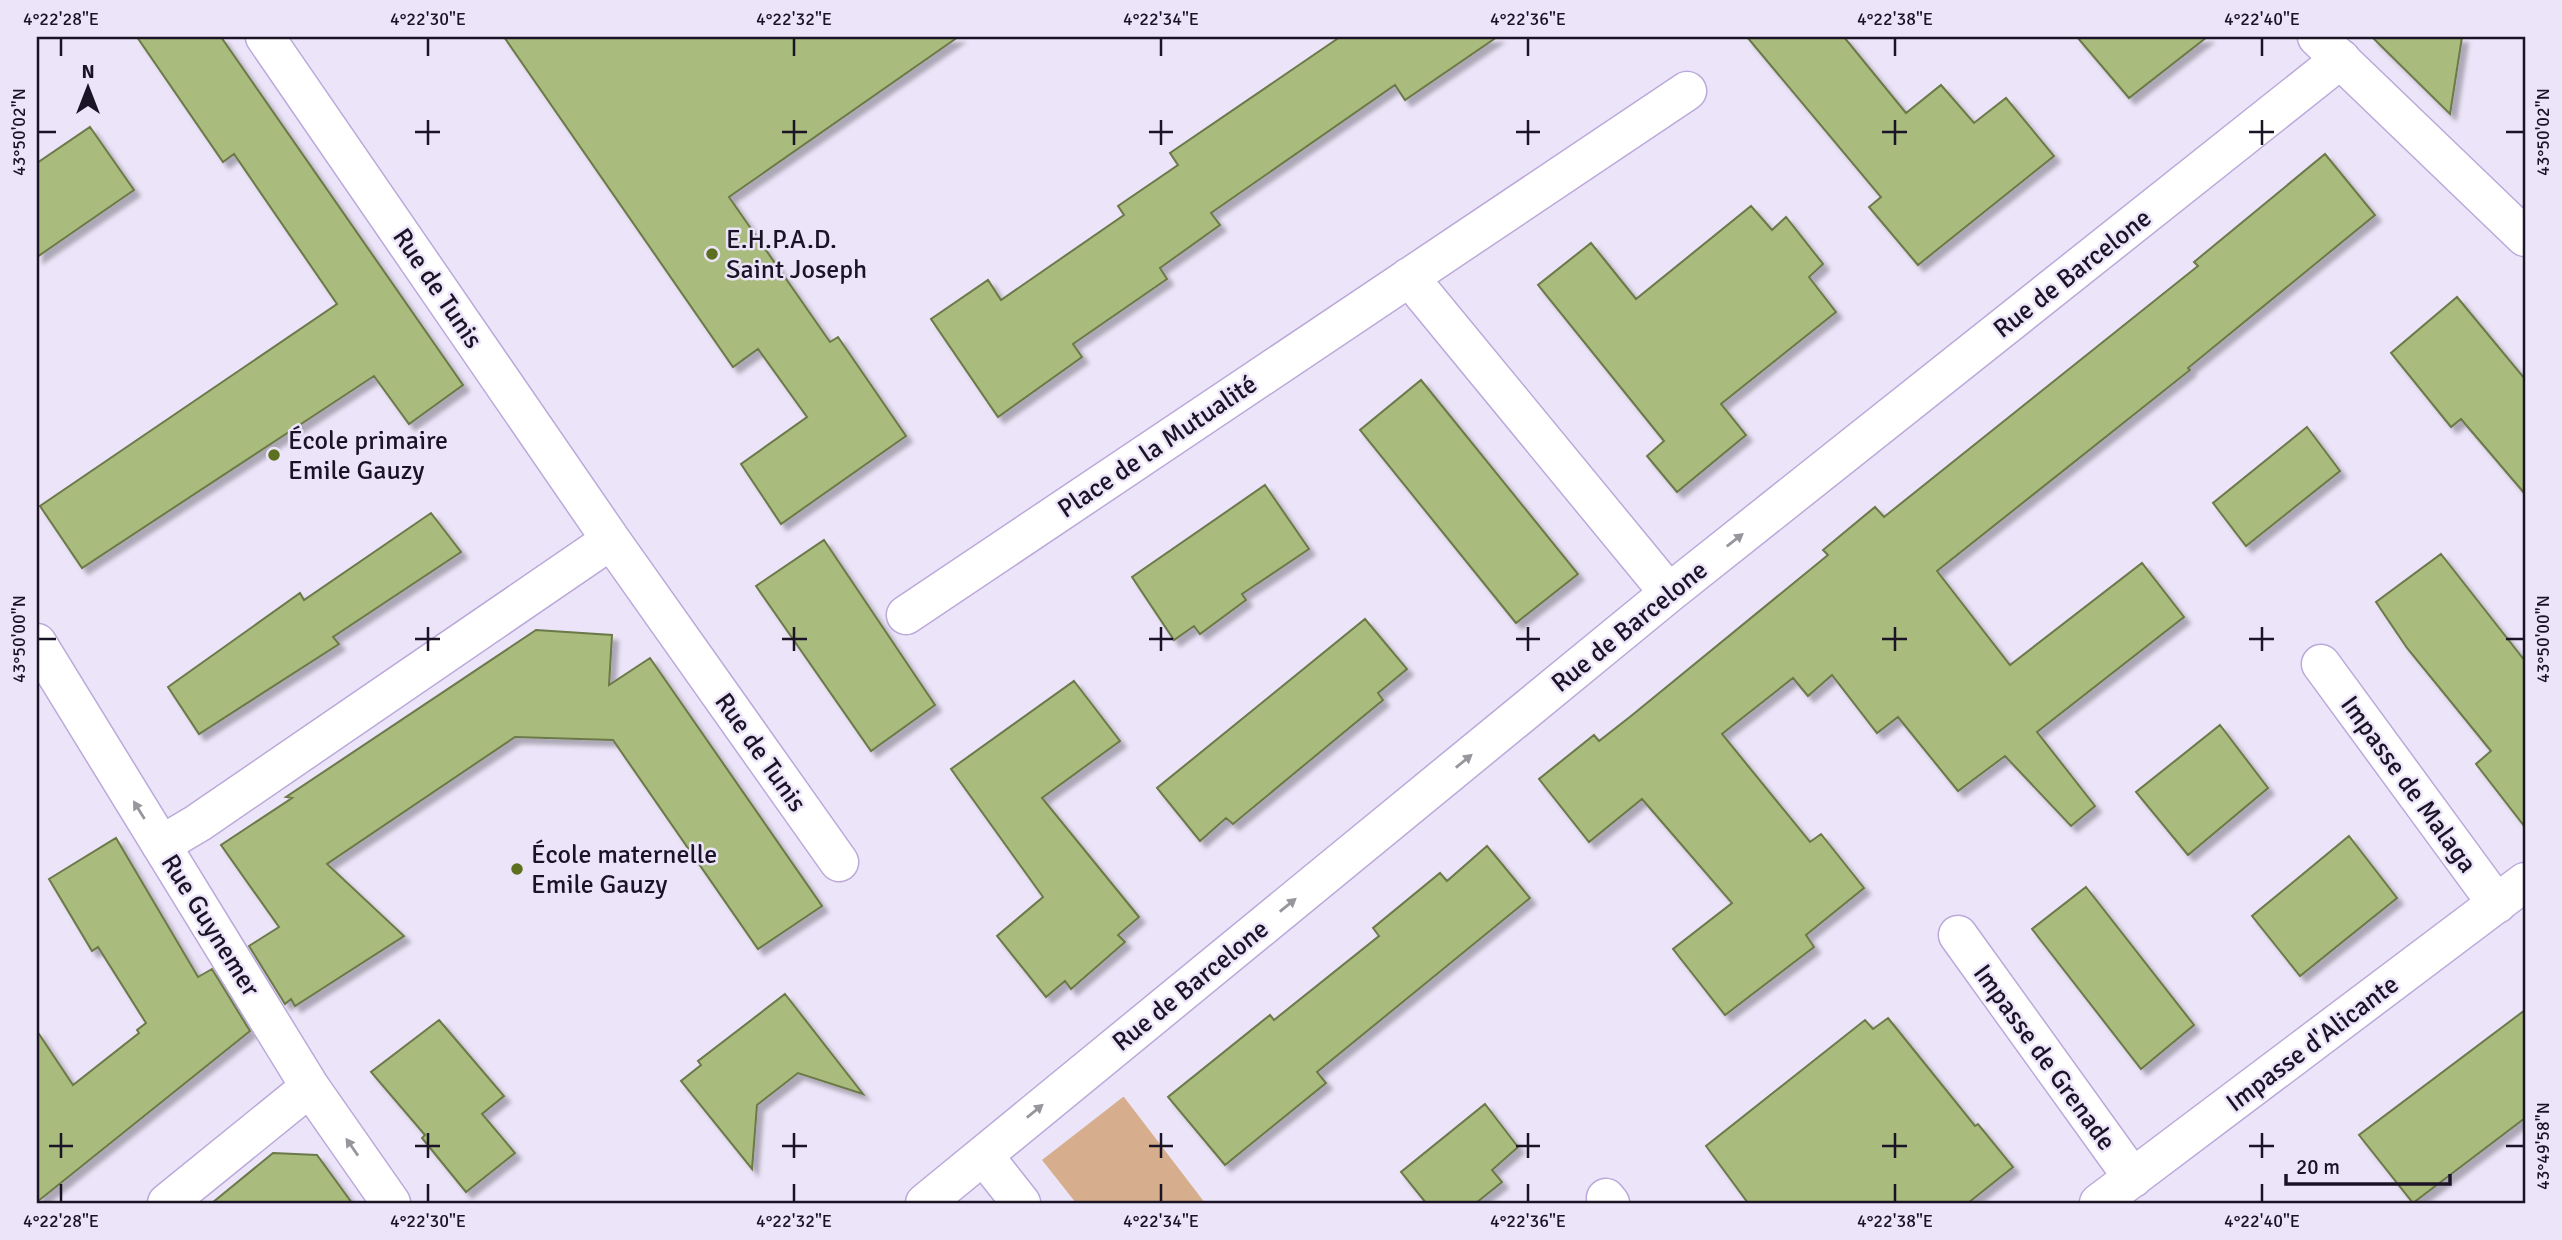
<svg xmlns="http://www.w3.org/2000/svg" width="2562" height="1240" viewBox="0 0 2562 1240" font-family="Signika,sans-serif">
	<defs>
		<filter id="shadow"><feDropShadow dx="6" dy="6" stdDeviation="2" flood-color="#0004"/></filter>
	</defs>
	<rect width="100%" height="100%" fill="#ece5f9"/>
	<!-- green -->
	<path fill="#d6ae8d" d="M1123,1097H1124L1205,1203H1076L1042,1160Z"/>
	<!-- building -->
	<path fill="#a9bb7d" stroke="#6c7948" stroke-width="2" filter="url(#shadow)" d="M137,37H221L463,385L409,424L374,376L82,568L40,506L337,304L234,154L223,162Z
		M504,37H958L729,197L830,342L838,337L906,436L781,524L741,464L807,417L758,349L733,367Z
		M1340,37H1497L1405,100L1395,85L1211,213L1220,225L1160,268L1167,279L1073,344L1082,357L998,417L931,319L988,280L1001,300L1124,215L1118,206L1178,165L1170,153Z
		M1747,37H1844L1906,113L1941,85L1974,123L2006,98L2054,156L1918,265L1869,207L1881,197Z
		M2077,37H2207L2129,98Z
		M2372,37H2462L2450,114Z
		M90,127L134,190L37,257V163Z
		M2325,154L2375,215L2188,368L2190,370L1937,571L2010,665L2142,563L2184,617L2037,732L2095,806L2071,826L2005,756L1958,791L1898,717L1877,733L1832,675L1808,696L1793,678L1722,734L1810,842L1821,834L1864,888L1806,935L1814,947L1725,1015L1673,949L1732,903L1642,799L1589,842L1539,779L1594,735L1599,741L1631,716L1828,555L1823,550L1875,507L1884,517L2198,266L2194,262Z
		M1751,206L1772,230L1786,217L1823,264L1809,277L1836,312L1721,404L1746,435L1677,492L1647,456L1664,441L1538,285L1591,243L1636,299Z
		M2457,297L2525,379V494L2461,419L2451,427L2391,353Z
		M1421,380L1578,574L1516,623L1360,430Z
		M2307,427L2340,471L2246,546L2213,503Z
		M1265,485L1309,549L1242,594L1246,600L1200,634L1194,626L1174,640L1132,577Z
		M431,513L461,552L333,637L339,644L199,734L168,687L300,593L304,600Z
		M824,540L935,705L871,751L756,586Z
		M2441,554L2525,661V827L2476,764L2491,751L2407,648L2376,602Z
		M1365,619L1407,669L1378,693L1383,700L1233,824L1226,818L1200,841L1157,788Z
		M536,630L612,635L609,685L650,658L822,906L758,949L613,740L515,737L327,864L404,936L295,1006L291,999L285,1004L249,946L279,927L221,845L292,798L286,797Z
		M1074,681L1120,741L1042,798L1139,917L1118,935L1125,942L1071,989L1065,981L1046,997L997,936L1043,897L951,769Z
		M2220,725L2268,788L2188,855L2136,792Z
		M2349,836L2397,898L2300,976L2252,916Z
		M116,838L198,977L212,969L250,1031L37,1202V1031L73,1085L139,1033L137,1030L146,1023L98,947L92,951L49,879Z
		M1487,846L1530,898L1317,1072L1326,1083L1225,1165L1168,1097L1270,1015L1274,1020L1379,936L1373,928L1440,873L1447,881Z
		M2086,887L2194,1025L2141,1069L2032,929Z
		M785,994L863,1094L798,1073L757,1105L752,1169L681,1081L701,1065L698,1061Z
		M2525,1010V1118L2413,1203L2359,1135Z
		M1888,1018L1975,1126L1978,1124L2013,1167L1968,1203H1748L1706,1146L1865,1020L1873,1029Z
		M439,1020L504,1096L482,1114L515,1153L466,1192L422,1138L425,1135L371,1072Z
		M1485,1104L1518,1147L1492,1170L1502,1182L1476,1203H1426L1401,1172Z
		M273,1153L317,1155L352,1203H212Z"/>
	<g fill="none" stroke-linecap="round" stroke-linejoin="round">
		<defs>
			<path id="street" d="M265,37L611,540L839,862
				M1409,277L1669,593
				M906,615L1687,91
				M37,643L310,1087L391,1203
				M2321,664L2497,904
				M161,845L198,823L611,540
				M1958,935L2133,1178
				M984,1156L1021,1203
				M1606,1198L1610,1203
				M167,1203L310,1087
				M925,1203L1669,593L2341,59
				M2099,1203L2525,882"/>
			<path id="secondary" d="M2317,37L2525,237"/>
		</defs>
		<!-- street casing -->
		<use href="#street" stroke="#bba9da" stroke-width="41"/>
		<!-- secondary casing -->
		<use href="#secondary" stroke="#bba9da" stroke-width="41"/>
		<!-- street -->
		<use href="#street" stroke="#fff" stroke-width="38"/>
		<!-- secondary -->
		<use href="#secondary" stroke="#fff" stroke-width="38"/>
	</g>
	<!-- one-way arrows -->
	<defs><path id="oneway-solid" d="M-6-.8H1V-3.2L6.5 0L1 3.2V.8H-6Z" transform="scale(1.75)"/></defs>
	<g fill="#98959d">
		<use href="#oneway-solid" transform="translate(1735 540) rotate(-38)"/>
		<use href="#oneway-solid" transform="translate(1464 761) rotate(-39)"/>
		<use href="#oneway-solid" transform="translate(139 810) rotate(-122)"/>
		<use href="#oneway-solid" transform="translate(1288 905) rotate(-39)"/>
		<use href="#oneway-solid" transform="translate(1035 1111) rotate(-39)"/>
		<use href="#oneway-solid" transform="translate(352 1147) rotate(-125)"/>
	</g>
	<!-- ticks -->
	<path fill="none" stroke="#1b1426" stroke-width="2.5" d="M61,38V56M428,38V56M794,38V56M1161,38V56M1528,38V56M1895,38V56M2262,38V56M428,120V145M794,120V145M1161,120V145M1528,120V145M1895,120V145M2262,120V145M38,132H56M415,132H440M782,132H807M1149,132H1173M1516,132H1540M1882,132H1907M2249,132H2274M2506,132H2524M428,627V651M794,627V651M1161,627V651M1528,627V651M1895,627V651M2262,627V651M38,639H56M415,639H440M782,639H807M1149,639H1173M1516,639H1540M1882,639H1907M2249,639H2274M2506,639H2524M61,1133V1158M428,1133V1158M794,1133V1158M1161,1133V1158M1528,1133V1158M1895,1133V1158M2262,1133V1158M49,1146H73M415,1146H440M782,1146H807M1149,1146H1173M1516,1146H1540M1882,1146H1907M2249,1146H2274M2506,1146H2524M61,1184V1202M428,1184V1202M794,1184V1202M1161,1184V1202M1528,1184V1202M1895,1184V1202M2262,1184V1202"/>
	<!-- markers -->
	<g fill="#5d701f" stroke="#ece5f9" stroke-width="2.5">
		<circle cx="712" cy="254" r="7"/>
		<circle cx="274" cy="455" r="7"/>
		<circle cx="517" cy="869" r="7"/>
	</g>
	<g text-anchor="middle" stroke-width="5" stroke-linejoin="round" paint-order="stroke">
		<!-- poi labels -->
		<g font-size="26" fill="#1b1426" stroke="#ece5f9" text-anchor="start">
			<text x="726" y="248">E.H.P.A.D.<tspan x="726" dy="30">Saint Joseph</tspan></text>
			<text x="288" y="449">École primaire<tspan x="288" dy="30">Emile Gauzy</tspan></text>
			<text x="531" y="863">École maternelle<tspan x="531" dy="30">Emile Gauzy</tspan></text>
		</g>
		<!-- street labels -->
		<g font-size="26" fill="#1b1426" stroke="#ece5f9">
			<text transform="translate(2072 273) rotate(-38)" y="9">Rue de Barcelone</text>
			<text transform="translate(438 288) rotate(56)" y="9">Rue de Tunis</text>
			<text transform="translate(1157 446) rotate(-34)" y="9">Place de la Mutualité</text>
			<text transform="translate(1629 626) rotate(-39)" y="9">Rue de Barcelone</text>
			<text transform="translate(761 752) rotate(55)" y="9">Rue de Tunis</text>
			<text transform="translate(2409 784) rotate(54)" y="9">Impasse de Malaga</text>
			<text transform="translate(211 925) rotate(58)" y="9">Rue Guynemer</text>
			<text transform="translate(1190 985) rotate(-39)" y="9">Rue de Barcelone</text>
			<text transform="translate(2312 1043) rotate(-37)" y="9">Impasse d'Alicante</text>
			<text transform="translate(2045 1057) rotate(54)" y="9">Impasse de Grenade</text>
		</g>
	</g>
	<!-- border -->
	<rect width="2562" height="1240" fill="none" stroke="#ece5f9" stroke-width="77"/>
	<!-- north arrow -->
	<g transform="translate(88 88)" stroke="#ece5f9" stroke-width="5" paint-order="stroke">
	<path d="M0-5L12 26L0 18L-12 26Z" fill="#1b1426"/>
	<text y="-10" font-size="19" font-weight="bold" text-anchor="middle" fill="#1b1426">N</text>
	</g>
	<!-- scale -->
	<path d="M2286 1174v10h164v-10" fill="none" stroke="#1b1426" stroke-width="3.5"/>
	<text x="2296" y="1174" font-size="21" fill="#1b1426" stroke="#ece5f9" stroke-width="5" paint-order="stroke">20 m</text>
	<rect x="38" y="38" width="2486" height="1164" fill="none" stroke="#1b1426" stroke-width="2.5"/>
	<g font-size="18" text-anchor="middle" fill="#1b1426">
		<text x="61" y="25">4°22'28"E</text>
		<text x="428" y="25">4°22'30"E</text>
		<text x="794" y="25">4°22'32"E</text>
		<text x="1161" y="25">4°22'34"E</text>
		<text x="1528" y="25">4°22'36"E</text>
		<text x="1895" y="25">4°22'38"E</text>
		<text x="2262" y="25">4°22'40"E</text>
		<text transform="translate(19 132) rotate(-90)" y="6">43°50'02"N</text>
		<text transform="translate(2543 132) rotate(-90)" y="6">43°50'02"N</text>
		<text transform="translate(19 639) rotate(-90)" y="6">43°50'00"N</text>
		<text transform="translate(2543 639) rotate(-90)" y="6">43°50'00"N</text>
		<text transform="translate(2543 1146) rotate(-90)" y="6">43°49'58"N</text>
		<text x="61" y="1227">4°22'28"E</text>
		<text x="428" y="1227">4°22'30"E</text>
		<text x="794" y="1227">4°22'32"E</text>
		<text x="1161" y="1227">4°22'34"E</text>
		<text x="1528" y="1227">4°22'36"E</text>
		<text x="1895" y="1227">4°22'38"E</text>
		<text x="2262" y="1227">4°22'40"E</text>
	</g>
</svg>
